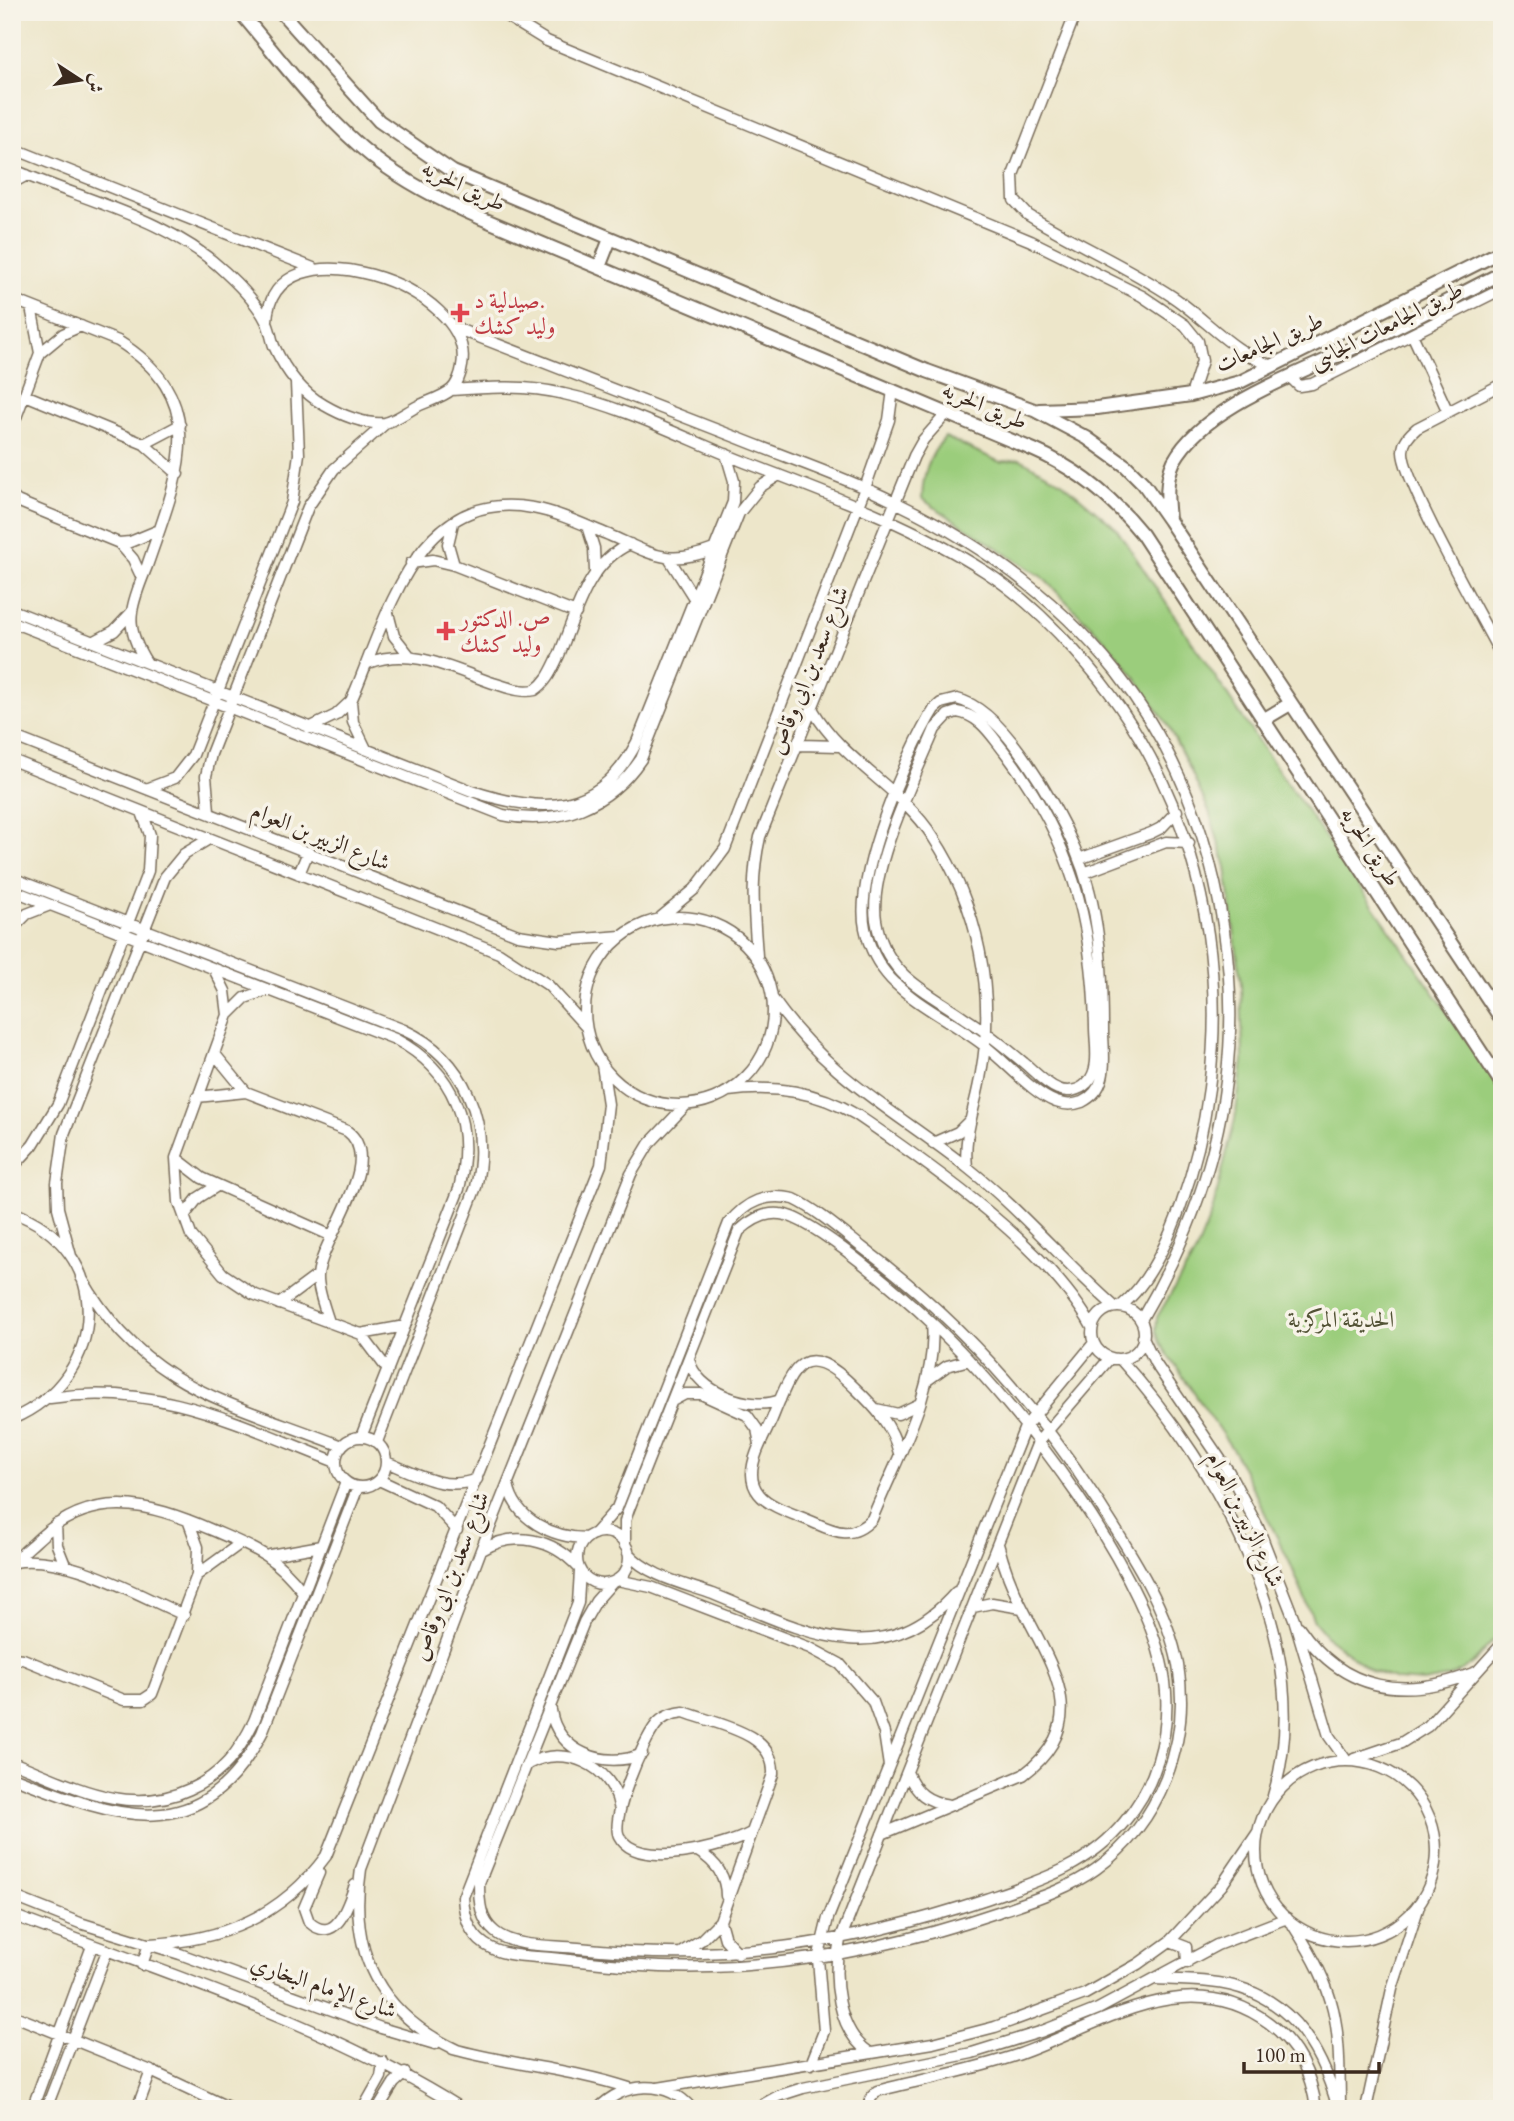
<svg xmlns="http://www.w3.org/2000/svg" width="1514" height="2121" viewBox="0 0 1514 2121" font-family="'EB Garamond',Amiri,serif">
	<rect width="100%" height="100%" fill="#f7f3e8"/>
	<filter id="ink" filterUnits="userSpaceOnUse"><feTurbulence type="fractalNoise" baseFrequency=".0143" numOctaves="2"/><feDisplacementMap in="SourceGraphic" scale="14" xChannelSelector="R" yChannelSelector="G"/><feConvolveMatrix kernelMatrix="1 2 1 2 8 2 1 2 1" color-interpolation-filters="sRGB"/></filter>
	<filter id="wash" filterUnits="userSpaceOnUse"><feTurbulence type="fractalNoise" baseFrequency=".00686" numOctaves="4" result="noise"/><feDisplacementMap in="SourceGraphic" scale="28" xChannelSelector="R" yChannelSelector="G"/><feGaussianBlur stdDeviation="1.57" result="paint"/><feColorMatrix in="noise" values="0 0 0 0 0 0 0 0 0 0 0 0 0 0 0 0 0 1.4 0 .05"/><feComposite in="paint" operator="in"/></filter>
	<g filter="url(#wash)">
		<rect width="100%" height="100%" fill="#ede6ca"/>
		<!-- green -->
		<path fill="#9bcd7c" stroke="#6b7c4d" stroke-width="2" d="M945,437L1000,462L1020,459L1063,483L1116,528L1260,744L1502,1090V1631L1472,1664L1449,1677L1423,1682L1397,1680L1372,1671L1329,1639L1314,1621L1290,1563L1235,1453L1160,1343L1156,1331L1157,1317L1196,1252L1212,1212L1235,1119L1243,1061L1241,984L1226,867L1209,811L1190,769L1167,724L1134,675L1105,640L1042,577L922,499C923,473 928,457 945,437Z"/>
	</g>
	<g filter="url(#ink)">
		<g fill="none" stroke-linecap="round" stroke-linejoin="round">
			<defs>
				<path id="minor" d="M500,12L547,41L1031,241L1142,296L1185,325L1198,341L1202,361L1191,395
					M1076,12L1013,175L1014,200L1028,215C1075,244 1127,266 1173,297C1206,319 1234,354 1273,366
					M12,148L313,268
					M12,169C84,201 167,217 225,272C239,285 258,304 266,321C270,328 271,338 274,346C285,370 301,392 324,405C341,415 365,425 385,423C395,421 408,411 418,406C428,401 443,397 451,390C457,385 461,374 462,366C477,286 271,218 267,321
					M12,183L27,175
					M12,299L118,341C216,402 176,480 147,566C141,581 134,597 132,612C129,630 138,649 147,663
					M453,327C548,364 643,401 738,438C790,459 843,476 893,501C1078,590 1193,726 1224,931C1245,1070 1212,1200 1141,1320
					M1412,334L1448,412
					M40,353L63,334L81,326
					M1290,377L1299,386L1312,384L1502,289
					M1502,384L1417,428C1410,434 1403,441 1403,451C1401,477 1485,624 1502,657
					M451,390C489,387 527,385 564,394C625,407 684,438 742,461C825,493 910,523 986,572C1020,594 1048,621 1075,651C1184,770 1229,930 1209,1088C1201,1152 1171,1266 1120,1307
					M25,395L144,444L178,474
					M12,428L40,353L31,307
					M144,444L180,425
					M12,496L17,501L119,543L133,559L142,578
					M453,523L448,544L454,565
					M587,526L594,548L595,571
					M119,543L130,542L159,530
					M670,560L694,598
					M411,563L433,560L454,565L576,613
					M12,610L472,791C542,814 599,816 637,742L733,502L734,481L726,454
					M388,613L394,636L409,655
					M12,622L503,815C559,826 609,806 641,759L739,513L760,487L779,475
					M93,642L114,631L131,613
					M368,663C411,646 452,669 493,683C507,687 520,693 535,690C548,681 552,669 559,655C576,614 587,563 630,544
					M957,699C1004,709 1057,807 1075,849C1100,907 1103,969 1103,1031C1103,1046 1106,1064 1102,1078C1099,1089 1092,1097 1082,1102C1074,1105 1064,1105 1056,1102C1033,1094 1006,1062 986,1047C956,1023 918,1007 891,979C878,965 869,947 865,928C854,877 906,754 934,709L941,703Z
					M351,701L353,722L366,749
					M813,710C843,762 901,787 933,837C978,905 996,993 981,1073C976,1106 963,1133 967,1167
					M957,712C980,715 991,735 1004,751C1070,837 1093,920 1095,1027C1095,1044 1101,1070 1087,1083C1079,1091 1067,1093 1058,1089C1045,1084 1034,1071 1024,1063C1005,1047 986,1031 965,1018C944,1003 918,990 901,972C888,958 879,939 876,920C868,870 915,777 935,729L948,715Z
					M309,728L336,715L351,701C387,620 415,486 533,508C560,513 584,525 609,535C652,554 667,567 714,549
					M12,736L518,935L559,941L621,936
					M800,745L839,746
					M12,760L499,953L548,985L586,1027
					M149,788L175,778L193,755L292,502L299,454L296,383
					M209,811L206,776L211,754L308,507L334,469L386,423
					M1079,859L1151,833L1161,828L1177,811
					M1084,873L1166,842L1189,843
					M299,874L308,852
					M12,878L404,1030C465,1058 491,1123 476,1187L377,1442
					M12,890L395,1039C455,1071 475,1125 459,1189L361,1437
					M585 1011a94 94 0 1 1 188 0a94 94 0 1 1-188 0Z
					M661,917L695,889L725,849L865,488L889,420L893,390
					M12,929L27,914L50,905
					M757,956C754,912 750,881 760,837L914,456L923,440L948,412
					M214,969L225,991L228,1015
					M267,990L245,998L228,1015L176,1158L179,1202L191,1235L223,1274L253,1294L361,1334L405,1326
					M772,998C829,1079 893,1109 968,1168C1021,1210 1064,1262 1115,1307
					M214,1053L246,1092
					M728,1091C775,1085 816,1091 857,1115C932,1166 1048,1247 1092,1327
					M197,1097L246,1092L347,1131C387,1160 322,1236 318,1275C317,1289 325,1309 329,1322
					M933,1143L958,1132L967,1123
					M176,1158L202,1178L332,1236
					M12,1168L33,1145L58,1104L148,871L150,835L142,812
					M12,1212C116,1249 110,1377 12,1419
					M184,1216L198,1198L217,1186
					M71,1256L58,1208L57,1183L64,1134L165,877L184,854L209,839
					M81,1277C145,1389 230,1402 342,1446
					M279,1304L318,1275
					M1092 1333a26 26 0 1 1 52 0a26 26 0 1 1-52 0Z
					M361,1334L388,1370
					M1143,1337L1155,1363L1229,1472L1258,1527L1294,1619L1329,1736L1346,1760
					M689,1359C695,1392 752,1412 780,1400
					M1120,1359C1219,1468 1319,1646 1273,1796
					M929,1379L947,1366L969,1360
					M50,1398C160,1382 236,1423 336,1462
					M672,1401L685,1394H701L747,1415L757,1429L760,1444
					M876,1409L898,1414L917,1405
					M336 1462a25 25 0 1 1 50 0a25 25 0 1 1-50 0Z
					M899,1453C892,1425 876,1408 855,1388C803,1336 793,1367 772,1419C765,1435 752,1456 752,1474C752,1481 754,1488 759,1494C770,1508 798,1515 815,1523C837,1533 853,1539 872,1519C896,1459 938,1388 932,1323
					M386,1462C416,1474 445,1492 477,1479
					M379,1480L435,1506L457,1530
					M508,1484C515,1520 553,1538 587,1538
					M56,1524L57,1545L65,1565
					M577 1558a26 26 0 1 1 52 0a26 26 0 1 1-52 0Z
					M482,1550C514,1530 553,1539 578,1567
					M628,1553C647,1576 685,1584 713,1594C799,1629 882,1677 956,1592
					M270,1555L321,1546
					M14,1562C67,1553 135,1594 184,1615
					M12,1566C17,1557 26,1550 34,1543C91,1487 147,1502 212,1530C254,1548 275,1555 303,1592
					M580,1571L578,1603L463,1897C464,1918 470,1938 491,1948C508,1957 532,1956 551,1958C605,1964 658,1969 712,1967C811,1964 904,1944 998,1912C1032,1900 1067,1890 1096,1869C1160,1823 1191,1742 1178,1665C1167,1606 1129,1550 1097,1500C1033,1402 957,1318 863,1248C841,1231 819,1211 794,1199C766,1193 747,1201 729,1223L617,1508L594,1534
					M197,1575L241,1543
					M617,1580L651,1587L810,1648L840,1664L873,1702L884,1733L889,1766
					M612,1583L596,1601L584,1622L479,1883C479,1902 480,1920 495,1932C515,1948 553,1945 578,1948C726,1963 845,1946 986,1899C1039,1881 1089,1866 1125,1821C1155,1786 1169,1738 1166,1692C1159,1582 1014,1400 935,1326C909,1301 812,1216 780,1214C764,1212 751,1220 739,1231L629,1509L625,1521V1546
					M973,1607L992,1603L1022,1608
					M1299,1627C1344,1693 1406,1700 1476,1672
					M12,1658L23,1659L124,1700H143L152,1694L197,1575L198,1547L188,1520
					M551,1710C556,1752 606,1770 642,1754
					M1354,1759L1401,1743L1428,1726L1502,1644
					M1256 1851a90 90 0 1 1 180 0a90 90 0 1 1-180 0Z
					M12,1762C71,1785 128,1818 190,1789C222,1775 239,1752 254,1721L346,1482
					M528,1764C564,1744 612,1765 619,1806
					M907,1772C916,1793 927,1802 950,1805
					M12,1777C113,1816 199,1853 262,1733L358,1487
					M882,1834L1023,1775C1092,1723 1054,1670 1023,1609C1012,1588 1004,1567 998,1544
					M699,1852C716,1862 726,1876 726,1896
					M319,1873L304,1908L309,1922C336,1946 348,1905 355,1885
					M12,1896L80,1923L180,1954L381,2028L435,2044
					M12,1915C164,1973 324,2022 462,2109
					M720,1921L725,1939L738,1953
					M1293,1925C1338,1995 1339,2020 1340,2102
					M1170,1941L1186,1947L1187,1963
					M682,1952L701,1940L720,1921L773,1774C775,1732 715,1724 684,1712C673,1713 663,1716 656,1725C643,1741 610,1819 619,1836C637,1871 725,1847 751,1833
					M142,1965L149,1944C222,1941 282,1916 326,1856L601,1165L608,1104L602,1065
					M1156,1979C1174,1980 1192,1980 1210,1982C1285,1989 1320,2042 1338,2109
					M12,2015L151,2071L232,2109
					M453,2049C511,2065 572,2069 629,2088
					M457,2050C380,2014 348,1953 361,1869L481,1550L631,1174L649,1144L686,1105
					M870,2053C837,2031 832,1978 840,1940L1038,1442L1110,1358
					M811,2064L824,2031L818,1959L828,1918L1025,1427L1094,1343
					M658,2088L933,2043L995,2027L1085,1994L1138,1964L1170,1941L1222,1885L1258,1832
					M32,2109L92,1946
					M46,2109L107,1951
					M137,2109L151,2071
					M363,2109L381,2077L383,2062
					M378,2109L394,2083L405,2073
					M598,2109C623,2082 667,2078 692,2109
					M755,2109L778,2096L803,2088L972,2053L1040,2032L1098,2009L1217,1945L1287,1918
					M870,2109V2099L877,2091C924,2079 974,2070 1020,2054C1101,2025 1188,1962 1269,2023C1297,2044 1312,2075 1316,2109
					M1366,2109L1392,1989L1419,1906"/>
				<path id="major" d="M240,12C282,61 323,118 374,158C407,183 444,202 481,218L1034,450C1078,469 1112,497 1142,534L1502,1084
					M281,12L379,121L453,172L927,371L1034,410L1087,438L1126,466L1143,483L1169,520L1502,1020
					M599,267L610,239
					M1039,410L1097,408L1191,395L1240,382L1502,251
					M1169,519C1167,499 1165,480 1174,461C1204,406 1299,374 1353,348C1403,325 1452,298 1502,273
					M1263,720L1290,704"/>
			</defs>
			<!-- minor casing -->
			<use href="#minor" stroke="#796c5a" stroke-width="13"/>
			<!-- major casing -->
			<use href="#major" stroke="#796c5a" stroke-width="16"/>
			<!-- minor -->
			<use href="#minor" stroke="#fff" stroke-width="10"/>
			<!-- major -->
			<use href="#major" stroke="#fff" stroke-width="12"/>
		</g>
	</g>
	<!-- markers -->
	<g fill="#e0444e" stroke="#f7f3e8" stroke-width="2.5">
		<path d="M456.5 302.5h7v7h7v7h-7v7h-7v-7h-7v-7h7z"/>
		<path d="M442.5 620.5h7v7h7v7h-7v7h-7v-7h-7v-7h7z"/>
	</g>
	<g text-anchor="middle" stroke-width="7" stroke-linejoin="round" paint-order="stroke">
		<!-- street labels -->
		<g font-size="23" fill="#3b2a1e" stroke="#f7f3e8">
			<text transform="translate(464 185) rotate(26)" y="8">طريق الحريه</text>
			<text transform="translate(1386 325) rotate(-27)" y="8">طريق الجامعات الجانبى</text>
			<text transform="translate(1269 342) rotate(-24)" y="8">طريق الجامعات</text>
			<text transform="translate(985 405) rotate(23)" y="8">طريق الحريه</text>
			<text transform="translate(808 670) rotate(-68)" y="8">شارع سعد بن ابى وقاص</text>
			<text transform="translate(321 836) rotate(22)" y="8">شارع الزبير بن العوام</text>
			<text transform="translate(1371 846) rotate(57)" y="8">طريق الحريه</text>
			<text transform="translate(1246 1519) rotate(64)" y="8">شارع الزبير بن العوام</text>
			<text transform="translate(450 1576) rotate(-69)" y="8">شارع سعد بن ابى وقاص</text>
			<text transform="translate(324 1986) rotate(19)" y="8">شارع الإمام البخاري</text>
		</g>
		<!-- health labels -->
		<g font-size="23" fill="#be3a42" stroke="#f7f3e8" text-anchor="start">
			<text x="474" y="308">صيدلية د.<tspan x="474" dy="26">وليد كشك</tspan></text>
			<text x="460" y="626">ص. الدكتور<tspan x="460" dy="26">وليد كشك</tspan></text>
		</g>
		<!-- park labels -->
		<g font-size="23" fill="#535336" stroke="#f7f3e8">
			<text x="1341" y="1327">الحديقة المركزية</text>
		</g>
	</g>
	<!-- margin -->
	<rect width="1514" height="2121" fill="none" stroke="#f7f3e8" stroke-width="42"/>
	<!-- north arrow -->
	<g transform="translate(80 80) rotate(102)" stroke="#f7f3e8" stroke-width="5" paint-order="stroke">
	<path d="M0-5L12 26L0 18L-12 26Z" fill="#3b2a1e"/>
	<text y="-10" font-size="19" font-weight="bold" text-anchor="middle" fill="#3b2a1e">ش</text>
	</g>
	<!-- scale -->
	<path d="M1244 2062v10h135v-10" fill="none" stroke="#3b2a1e" stroke-width="3.5"/>
	<text x="1255" y="2062" font-size="21" fill="#3b2a1e" stroke="#f7f3e8" stroke-width="5" paint-order="stroke">100 m</text>
</svg>
